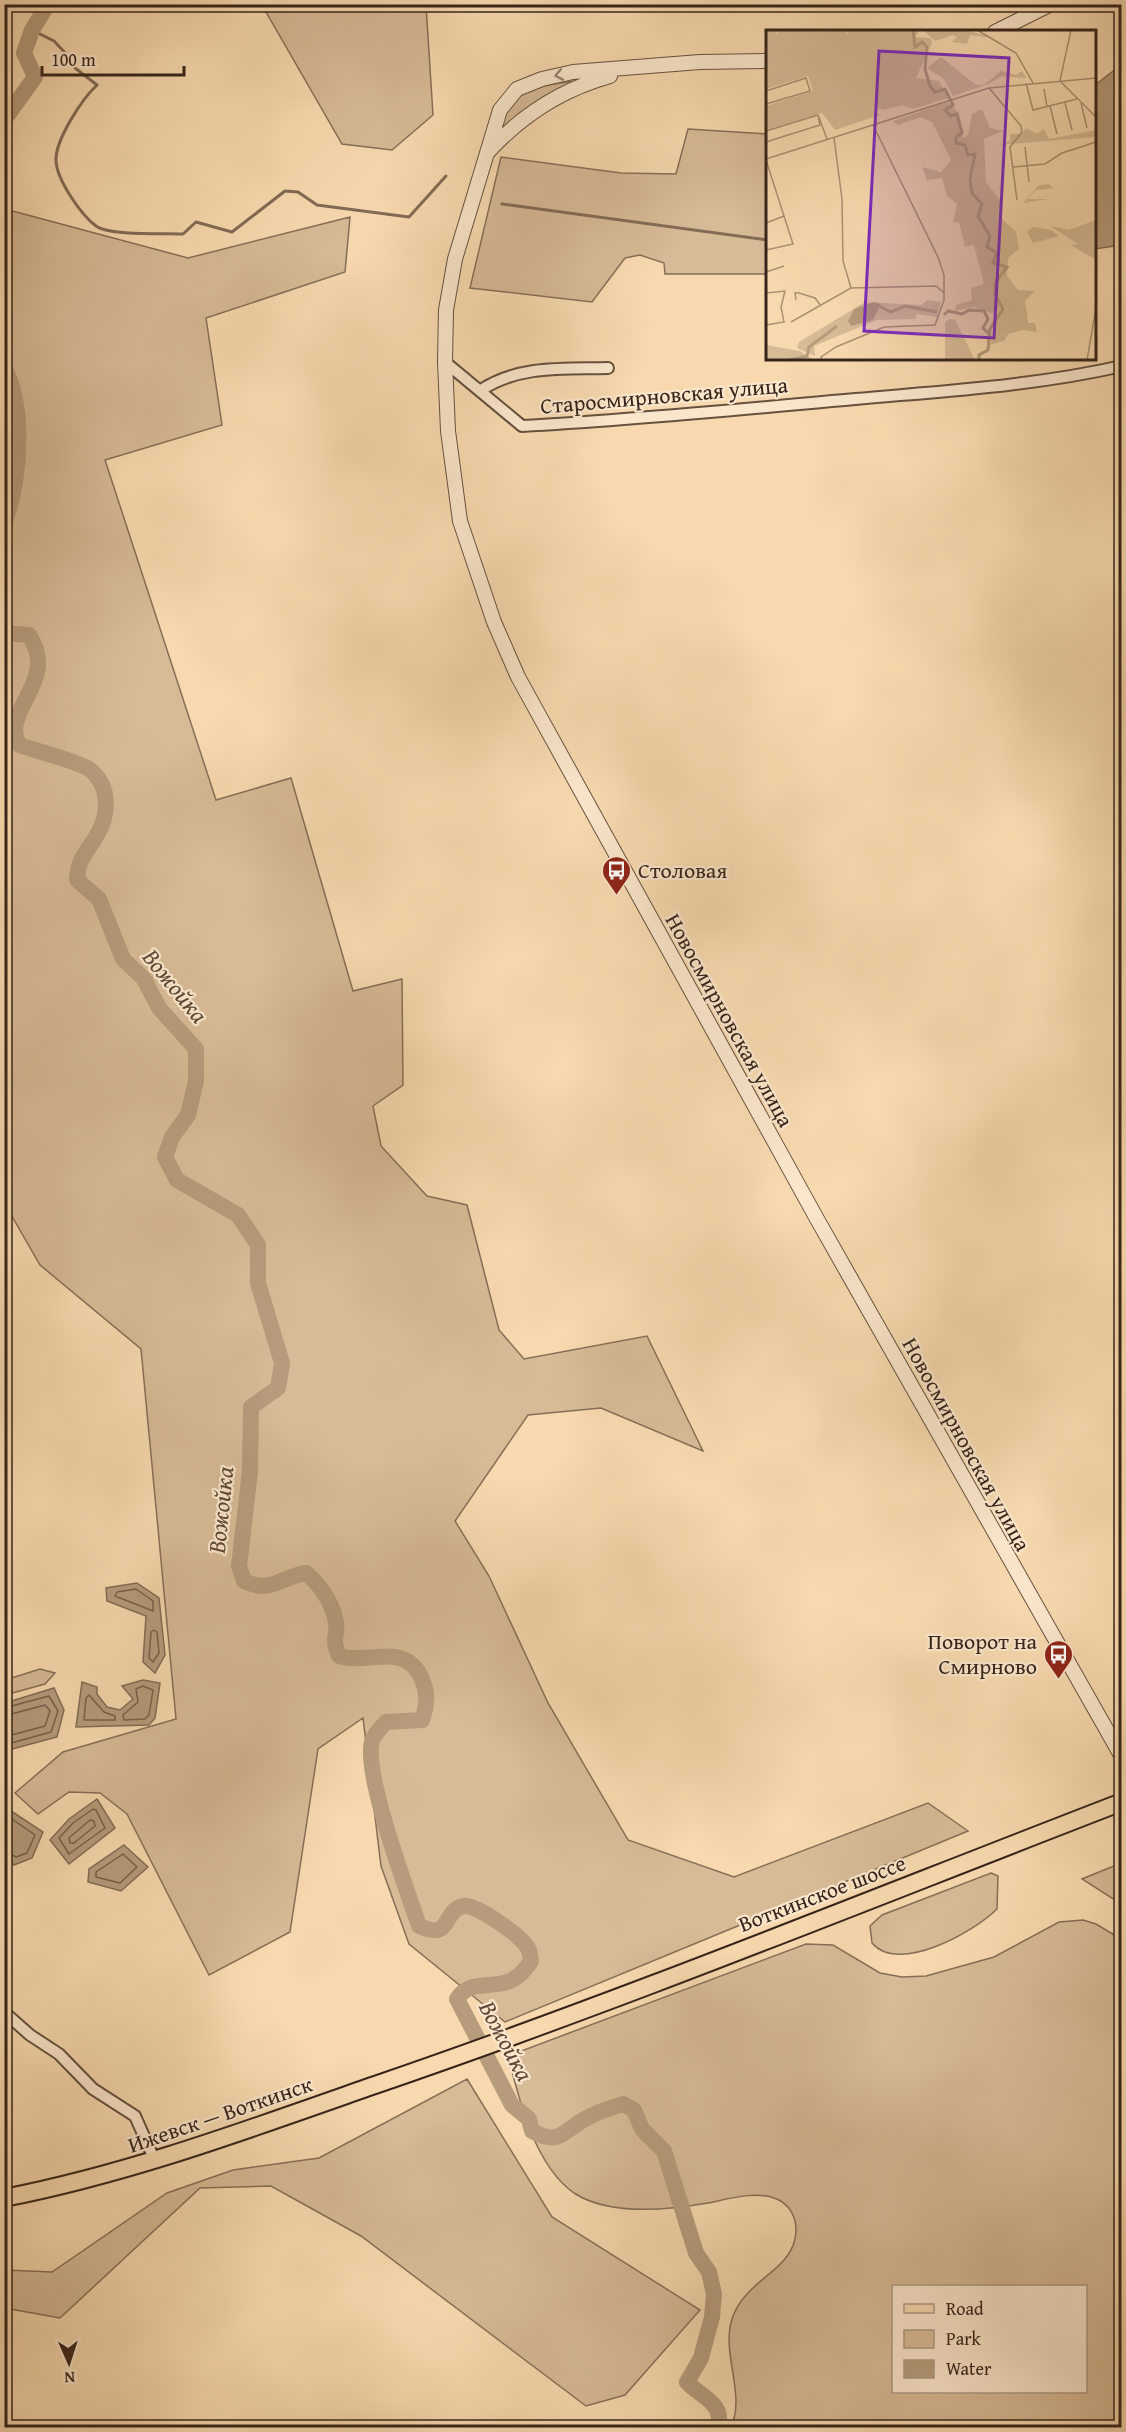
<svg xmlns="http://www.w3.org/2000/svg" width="1126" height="2432" viewBox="0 0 1126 2432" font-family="'Gentium Book Plus',serif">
	<rect width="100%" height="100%" fill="#f8d9af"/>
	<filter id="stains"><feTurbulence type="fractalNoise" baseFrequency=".00333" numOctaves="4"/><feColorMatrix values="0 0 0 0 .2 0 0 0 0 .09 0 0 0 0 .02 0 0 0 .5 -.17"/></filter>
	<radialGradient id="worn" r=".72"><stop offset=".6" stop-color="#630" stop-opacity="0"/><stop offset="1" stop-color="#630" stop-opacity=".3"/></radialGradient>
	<!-- green -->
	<path fill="#d7ba96" stroke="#866f58" stroke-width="1.5" fill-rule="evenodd" d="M262,5H426L433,115L392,150L342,144Z
		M584,80L535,105L496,132C508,86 543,85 584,80Z
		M688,129L767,134V274H665L664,263L640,255L625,258L592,302L470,288L501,157L621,173L676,174Z
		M5,209L188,258L350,217L345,272L206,318L222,425L105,460L216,800L291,778L353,991L402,979L403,1085L373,1106L381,1146L427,1196L467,1205L499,1330L524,1359L647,1336L703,1451L601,1408L528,1415L455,1521L489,1576L548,1703L628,1840L734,1877L928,1803L968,1831L505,2022L409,1944L381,1866L363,1718L318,1749L290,1932L209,1975L127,1814L100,1793L69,1792L38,1814L15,1793L63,1752L176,1719L141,1349L40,1265L5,1204L4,1069L7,1054L4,1052Z
		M40,1669L55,1673L45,1684L5,1695V1680Z
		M1121,1863V1904L1082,1879Z
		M991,1873L998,1876L997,1909C975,1931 899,1975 872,1943L870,1926L882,1915Z
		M1083,1920L1096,1924L1121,1939V2427H731C746,2394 721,2354 732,2319C744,2281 788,2272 795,2239C799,2219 790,2202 771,2197C750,2192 728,2199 708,2203C668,2210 609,2216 574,2193C535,2166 519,2100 508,2056L806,1944L833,1945L880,1973L902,1977L926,1976L994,1957L1059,1922ZM894,2286H1086V2392H894Z
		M467,2079L552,2217L700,2310L625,2395L586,2406L361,2236L271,2186L200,2188L60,2318L5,2308V2270L52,2272L167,2193L233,2170L319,2158Z"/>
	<!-- water -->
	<path fill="#b69b7c" stroke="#836b55" stroke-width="1.5" d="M1121,65V245L1095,249V85Z
		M137,1583L159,1598L165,1655L155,1673L143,1662L146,1616L107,1601L106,1588Z
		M143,1680L160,1683L155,1718L149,1725L76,1727L82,1682L97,1687V1694L107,1707L120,1710L133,1699L122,1686Z
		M54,1688L64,1710L57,1737L5,1751V1703Z
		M97,1799L115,1828L69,1864L50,1840L69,1819Z
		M8,1809L43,1832L32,1858L14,1865L5,1854V1812Z
		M124,1845L148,1867L121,1891L88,1882L89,1869Z"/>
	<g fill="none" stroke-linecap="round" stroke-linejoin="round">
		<!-- shore -->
		<path stroke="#76604b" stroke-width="1.5" d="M136,1589L153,1601V1611L115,1596L117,1592Z
			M154,1630L157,1632L159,1653L153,1662L149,1658L151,1632Z
			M143,1686L153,1690L149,1715L145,1719L124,1720L123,1715L138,1702L136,1689Z
			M89,1695L104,1712L115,1716V1720H84L86,1698Z
			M4,1708L49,1696L58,1711L51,1732L4,1745
			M4,1716L45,1705L50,1711L45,1726L4,1737
			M93,1809L96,1810L105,1828L69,1854L59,1838L73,1823Z
			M4,1816L9,1817L35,1835L27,1853L16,1857L4,1851
			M90,1820L94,1821L95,1826L74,1843H70L69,1838Z
			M123,1854L137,1867L120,1883L96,1877V1872Z"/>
		<!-- stream -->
		<path stroke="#836b55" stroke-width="3" d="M32,30L54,41L70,58L75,68L97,85C82,99 55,140 56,161C57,180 81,215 96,226C110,236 164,233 183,234L196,222L232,232L285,191L298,192L317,205L409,217L446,176
			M502,204L768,240"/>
		<!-- river -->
		<path stroke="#b69b7c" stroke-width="16" d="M4,120L35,77L24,53L32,30L48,4
			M4,367C26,408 20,482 4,524
			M4,633L29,635C60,682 0,709 19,745C34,750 79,762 89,769C111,785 109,815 97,835C86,854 78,858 77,880L99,899L123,959L144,979L159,1008L196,1049V1081L188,1115L172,1137L165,1157L177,1180L238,1215L258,1245V1283L282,1363L278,1388L251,1407L250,1471L239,1566L244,1581C271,1594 280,1577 306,1573C320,1584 333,1604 336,1622C338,1637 331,1638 339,1656C366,1665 403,1642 420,1675C428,1691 428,1703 422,1720L386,1722C382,1727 374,1734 372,1741C363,1773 407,1890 419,1926C453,1941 441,1912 463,1906C475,1903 517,1934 525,1944C530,1949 530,1954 531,1961C526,1969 519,1977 510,1981C492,1989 469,1979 457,1999L512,2105L529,2119L532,2131C561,2147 563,2130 587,2118C598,2111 611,2108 623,2104L634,2110L642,2129L664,2151L696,2253L709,2272L714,2294L712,2317L701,2358L687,2382C699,2396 727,2404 717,2428"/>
		<defs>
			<path id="minor" d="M445,362L522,426C633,420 744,409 855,399C944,391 1034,386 1122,366
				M481,390C519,365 563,369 608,368
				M4,2012L30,2035L59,2054L93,2089L135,2116L155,2161"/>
			<path id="tertiary" d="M995,32L1051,4
				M768,61L700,62L573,72L542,79L517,89L500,110L455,259L446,310L445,362L448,431L460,521L494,622L518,677L817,1219L1122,1757
				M488,152C521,116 563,89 610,76"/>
			<path id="primary" d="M4,2198C132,2173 252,2128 375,2085C626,1999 873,1898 1122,1802"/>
		</defs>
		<!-- minor casing -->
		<use href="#minor" stroke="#66513f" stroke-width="14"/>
		<!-- tertiary casing -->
		<use href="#tertiary" stroke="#66513f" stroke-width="16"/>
		<!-- primary casing -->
		<use href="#primary" stroke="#36241a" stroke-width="20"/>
		<!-- minor -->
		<use href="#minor" stroke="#fae6cb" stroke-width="10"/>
		<!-- tertiary -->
		<use href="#tertiary" stroke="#fae6cb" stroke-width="14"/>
		<!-- primary -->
		<use href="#primary" stroke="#f8d9af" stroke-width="16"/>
	</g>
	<!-- one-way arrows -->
	<defs><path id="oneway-chevron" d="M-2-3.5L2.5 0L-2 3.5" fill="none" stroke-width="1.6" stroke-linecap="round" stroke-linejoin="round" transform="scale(1.5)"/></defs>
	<use stroke="#988572" href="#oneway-chevron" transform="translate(559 75) rotate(169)"/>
	<!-- icons -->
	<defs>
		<symbol id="bus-pin" viewBox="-11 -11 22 30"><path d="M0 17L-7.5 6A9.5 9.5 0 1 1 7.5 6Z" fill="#8f2418" stroke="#fae6cb"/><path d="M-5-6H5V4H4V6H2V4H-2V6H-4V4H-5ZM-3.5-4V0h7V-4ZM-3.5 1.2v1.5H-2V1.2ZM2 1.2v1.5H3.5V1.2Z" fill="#fff"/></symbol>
	</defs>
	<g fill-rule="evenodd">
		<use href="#bus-pin" x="600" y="854" width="33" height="45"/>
		<use href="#bus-pin" x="1042" y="1638" width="33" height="45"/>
	</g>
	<g text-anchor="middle" stroke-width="4.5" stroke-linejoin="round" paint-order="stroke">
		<!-- street labels -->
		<g font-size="22" fill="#36241a" stroke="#fae6cb">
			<text transform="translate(664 395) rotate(-5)" y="8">Старосмирновская улица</text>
			<text transform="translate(730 1020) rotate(61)" y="8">Новосмирновская улица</text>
			<text transform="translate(967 1444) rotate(61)" y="8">Новосмирновская улица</text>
			<text transform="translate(822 1893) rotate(-21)" y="8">Воткинское шоссе</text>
			<text transform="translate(220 2114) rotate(-19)" y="8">Ижевск — Воткинск</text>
		</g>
		<!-- poi labels -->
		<g font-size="22" fill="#36241a" stroke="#fae6cb" text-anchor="start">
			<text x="638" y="878">Столовая</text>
			<text x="1037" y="1649" text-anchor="end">Поворот на<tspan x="1037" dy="25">Смирново</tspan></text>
		</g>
		<!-- water labels -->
		<g font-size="24" font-style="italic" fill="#5c4837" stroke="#fae6cb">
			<text transform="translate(175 986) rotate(51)" y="8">Вожойка</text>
			<text transform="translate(221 1510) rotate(-84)" y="8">Вожойка</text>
			<text transform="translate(506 2041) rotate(62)" y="8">Вожойка</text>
		</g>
	</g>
	<!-- overview -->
	<g transform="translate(766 30)">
		<rect width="330" height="330" fill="#f8d9af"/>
		<path d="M0,0H12L8,6L14,0H80V6L83,0H154L149,7L165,8L166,13L150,48L173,51L182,68L147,79L136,75L117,80L110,78L108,80L114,85L69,100L56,83L0,100V76L47,61L42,46L0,59ZM157,0H199L228,8L204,5L201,14L186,12L191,7L187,5L169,11ZM175,27L210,55H218L235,41L250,45L256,41L260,48L236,46L222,54L187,66L178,49L161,38ZM182,72L192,82L197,108L202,105L206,84L216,79L224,98L237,101L218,109L220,152L236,173L234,187L250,202L253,219L242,228L241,246L252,260L269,261L259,271L262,293H269L271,302L257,300L242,304L239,310L224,315L230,296L229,284L208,277L189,281L190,275L206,270L205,258L218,254L208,215L199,217L193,192L187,193L191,174L181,166L176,148L161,150L156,137L175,142L185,130L166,92L155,87L132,95L127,91ZM260,98L271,104L278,99L283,109L330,100V107L232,115L244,111V104H256ZM282,154L288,158L270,160L261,169H283L257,173L272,156ZM330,190L329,229L304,215L312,214L284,196L303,200ZM267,197L285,200L293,206L267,213L261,202ZM161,270L175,272L171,287L151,284L149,289L111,290L48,316L49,326L31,318L33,312L99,272L156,275ZM184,289L189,290L209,330H179V292ZM0,315L34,321L48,330H0Z" fill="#d7ba96"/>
		<path d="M108,272L115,274L107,290L85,296L82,291L88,279Z" fill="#b69b7c"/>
		<path fill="none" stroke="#b69b7c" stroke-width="3" d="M147,0L149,17L156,12L161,17L159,39L164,56L169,62L179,59L187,75L179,80L185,86L191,84L196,103L190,107V113L199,115L202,125L209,124L204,149L206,163L216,174L212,186L224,206L221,217L231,223L227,233L241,237L229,253V264L237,279L224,299L222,320L213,325V330M113,276L125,282L139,276L171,282M178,285L182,281L196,284L203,280L218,281L222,289L217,298L224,305M23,330L41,326L43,317L71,296"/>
		<path fill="none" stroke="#aa9173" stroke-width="1.5" d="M211,0L250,23L267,53M305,0L294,51L330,87M260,53L267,80L311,69M223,58L255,96L256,102L244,117L251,170M278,59L281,77M0,61L40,48L44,61L0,74M299,73L306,100M315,73L321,98M284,76L291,104M52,85L61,109M0,101L52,85M68,108L76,169L77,231L85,258M0,112L54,95L52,85M259,117L263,152M0,129L223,58L330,48M0,130L27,214L0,220M247,137L279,134L296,123L330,112M0,193L18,186M0,242L18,236M0,263L19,261L15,277L18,292L0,295M30,270L29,263H33L49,268L55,276M25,292L85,258L170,256L178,263M56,330L55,327L70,317L118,297L169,295L178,270V245L172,227L107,95M321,330L330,278"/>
		<path fill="#7b2cbf" fill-opacity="0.15" stroke="#7b2cbf" stroke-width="3" d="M113,21L243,28L228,308L98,301Z"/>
		<rect width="330" height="330" fill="none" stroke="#36241a" stroke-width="3"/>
	</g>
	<!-- margin -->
	<rect width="1126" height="2432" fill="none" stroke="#f8d9af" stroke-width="24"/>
	<rect x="6" y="6" width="1114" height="2420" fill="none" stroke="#36241a" stroke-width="3"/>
	<rect x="12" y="12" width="1102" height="2408" fill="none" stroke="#36241a" stroke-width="1.5"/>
	<!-- legend -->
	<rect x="892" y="2285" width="195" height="108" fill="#fae6cb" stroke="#ac9884" stroke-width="1.5"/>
	<rect x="904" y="2304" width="30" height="9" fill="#f8d9af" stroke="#ac9884" stroke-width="1.5"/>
	<text x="946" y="2315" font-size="18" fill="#36241a">Road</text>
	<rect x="904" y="2330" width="30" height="18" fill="#d7ba96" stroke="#ac9884" stroke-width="1.5"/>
	<text x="946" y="2345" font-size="18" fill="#36241a">Park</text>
	<rect x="904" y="2360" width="30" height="18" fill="#b69b7c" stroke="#ac9884" stroke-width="1.5"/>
	<text x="946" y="2375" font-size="18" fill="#36241a">Water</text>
	<!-- north arrow -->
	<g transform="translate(69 2363) rotate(177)" stroke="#fae6cb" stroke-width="4.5" paint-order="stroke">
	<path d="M0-4.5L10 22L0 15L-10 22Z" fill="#36241a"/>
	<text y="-9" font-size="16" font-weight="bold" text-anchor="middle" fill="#36241a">N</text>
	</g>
	<!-- scale -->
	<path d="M42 66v9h142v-9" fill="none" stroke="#36241a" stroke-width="3"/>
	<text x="51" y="66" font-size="18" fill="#36241a" stroke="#fae6cb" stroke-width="4.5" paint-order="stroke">100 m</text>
	<rect width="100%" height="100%" filter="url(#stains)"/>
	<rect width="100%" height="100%" fill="url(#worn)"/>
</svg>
